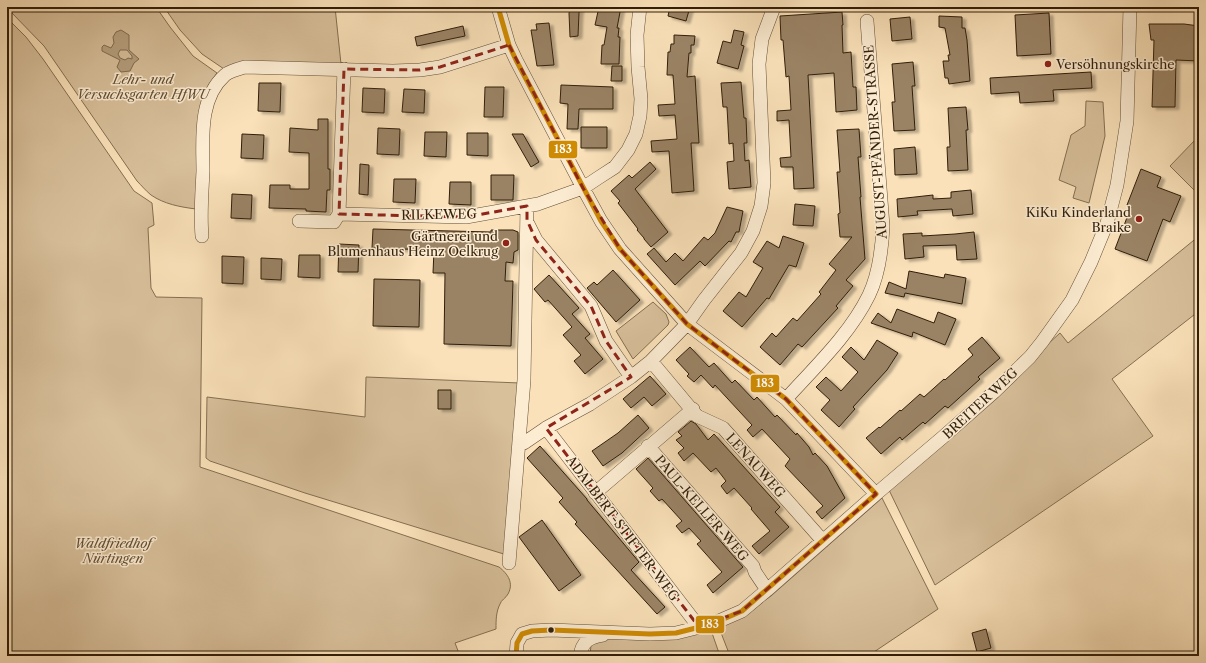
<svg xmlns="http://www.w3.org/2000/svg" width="1206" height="663" viewBox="0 0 1206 663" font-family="'Libre Caslon Text',serif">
	<defs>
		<filter id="shadow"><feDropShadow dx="4" dy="2.5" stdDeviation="1" flood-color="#0004"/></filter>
	</defs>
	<rect width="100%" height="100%" fill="#fae1b9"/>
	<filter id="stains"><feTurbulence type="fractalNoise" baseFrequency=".005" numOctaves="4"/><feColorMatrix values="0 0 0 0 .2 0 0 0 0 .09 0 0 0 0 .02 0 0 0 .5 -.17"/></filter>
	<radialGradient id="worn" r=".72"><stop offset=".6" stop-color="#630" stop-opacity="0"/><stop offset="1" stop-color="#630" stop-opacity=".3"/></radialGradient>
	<!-- green -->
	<path fill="#d8c09b" stroke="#846f52" d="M7,7H156L170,27L193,56L217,73L205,92L196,209C180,207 164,204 151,195C146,191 141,185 137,181L44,46L10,11L7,9Z
		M164,7H335L341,64L224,69L202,54L180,30Z
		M7,18L26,37L43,59L134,191L152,203L154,225L148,228L151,288L156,297L202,298L200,467L499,567C508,574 514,583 508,594C506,598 501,600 500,604C496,612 496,620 496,629L455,643L460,656H7Z
		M1086,101L1103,102L1105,136L1089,203L1073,198L1076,187L1059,180L1071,135L1085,126Z
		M1196,139L1199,141V195L1170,166Z
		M1199,236V311L1112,379L1153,436L935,585L889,490L1060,333L1068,343Z
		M653,302L666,314L669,322L668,325L633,359L616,331Z
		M366,377L520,383L507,555L305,493L210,461L206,458L207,397L365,417Z
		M882,498L938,609L868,656H730L718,625L744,615L771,596Z
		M711,630L720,656H590L591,645L602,639Z"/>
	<!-- water -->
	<path fill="#b69f7e" stroke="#816b50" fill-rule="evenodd" d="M121,30L129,35V50L139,59L134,63L130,71L121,72L117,67L120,60L102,51V47L104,45L111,48L114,43L113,37L116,32ZM120,50H127L132,56V59L128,58L125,60L120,58L118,54Z"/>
	<!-- building -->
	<path fill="#9a8365" stroke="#311e0a" filter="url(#shadow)" d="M571,7H580L579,13L578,36L570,37L569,13Z
		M599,7H621L617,28H619L618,37H620L619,64H601L602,45H604L607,27L595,25Z
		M670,7H690L686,21L668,16Z
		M842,12L843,25H842L843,53L851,52L853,87H856L857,110L836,112L834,73L808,75L814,188L794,189L793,167H781L780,158L791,157L789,120L777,121V111L791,110L789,76L786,77L783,40H781L780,16Z
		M1049,13L1051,54L1017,56L1015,15Z
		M939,16L962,17V28H965L967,40L970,81L949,84L948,78H945L943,61H949L948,55H950L945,28L939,27Z
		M910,17L912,39L892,41L890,19Z
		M549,23L554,65L537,66L531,30H537L536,24Z
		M1149,24H1184L1199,26V61L1176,60L1175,107H1152L1154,40H1151Z
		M463,26L465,36L417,46L415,37Z
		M734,30L744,32L741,45L744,46L738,69L717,63L723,41L731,43Z
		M674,35L695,36L694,45H691V53H689L687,77L695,76L699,143H691L694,191L672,193L669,151L652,152L651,141L677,139L675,115L659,116L658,105L675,104L673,75H667L668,52H670L671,44H674Z
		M913,62L915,86H912L915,130L894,131L892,102H895L892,64Z
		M612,66H622V81H611Z
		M1091,72L1092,88L1053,90L1054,101L1020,103L1019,92L991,94L990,78Z
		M741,82L744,118H746L747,143H744L745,161L749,160L751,187L729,189L727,162L734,161L733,143L729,144L727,107H723L721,83Z
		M259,83H281L280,112L258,111Z
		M561,85L613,87V109H579L578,129H567L568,104L560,103Z
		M485,87H504L503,117H484Z
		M363,88L385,89L384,113L362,112Z
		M404,89L425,90L424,113L402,112Z
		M966,107L968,130H966L968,170L948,171L947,147H950L948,108Z
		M318,119H328V169H330V190H327L326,212L306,211V209L269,208L270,185H290V189H309V153L289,152L290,128L318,130Z
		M581,127H607V148H581Z
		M378,128L400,129L399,155L377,154Z
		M859,129L861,157H858L861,197H860L865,259L846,280L853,286L836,306L838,308L802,347L798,344L780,365L760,347L772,333L776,337L793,318L797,321L821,294L819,292L836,270L829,264L852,237H840L838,214L840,213L837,172H840L837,130Z
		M425,132H447L446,157L424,156Z
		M467,133H488V156L467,155Z
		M242,134L264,135L263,159L241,158Z
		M512,134H523L539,162L531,167Z
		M915,147L917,174L895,175L894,149Z
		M650,162L656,169L635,189L668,232L651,247L644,239V238L637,230L638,229L618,203L620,201L611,191L629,175L632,178Z
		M360,164L369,165L368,195L359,194Z
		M1141,169L1161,177L1157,187L1181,196L1170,222L1163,219L1147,261L1115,249L1131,207L1127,205Z
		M491,175H514L513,200H491Z
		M394,179H416L415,203L393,202Z
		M450,182H471V205L449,204Z
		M971,190L973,214L953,216L952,209L917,211L918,215L898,217L897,199L933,195V199L951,198V192Z
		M232,194L252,195L251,219L231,218Z
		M795,204L815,206L813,226L793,225Z
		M727,207L743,211L739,232H736L731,242L729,241L705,266L700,261L675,285L647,254L654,248L666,262L675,253L683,261L704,237L708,240L715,233Z
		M373,229L491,232V230H513L518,232V250L514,252L513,263L506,262L505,281H513L511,346L444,344L445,273H433L434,250L372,248Z
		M974,232L977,259L957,260L956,245L923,246L924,257L905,259L903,234L922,233V236L955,234Z
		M783,236L804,243L796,267L789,265L769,299L767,298L742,327L723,311L739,292L746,297L763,268L753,262L767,241L779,248Z
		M339,244L359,245L358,272H338Z
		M299,255H320V278L298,277Z
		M222,256L244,257L243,284L222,283Z
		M261,258L282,259L281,280L261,279Z
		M613,270L640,300L616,322L587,288L594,282L597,285Z
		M909,271L944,278L945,274L966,278L962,304L905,293L904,297L885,293L889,282L906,289Z
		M549,275L579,308L572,314L590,334L585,338L603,359L585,374L574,361L581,355L563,335L572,327L548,300L545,302L534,289Z
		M374,279L420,280L419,327L373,326Z
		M897,309L934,323L938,312L956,319L945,345L913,332L912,337L871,323L878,313L891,323Z
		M982,337L1000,358L978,377L980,379L948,408L945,406L925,424L923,422L902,440L900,437L881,454L866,438L879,427L880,428L900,410L901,411L920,394L924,397L944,379L945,380L973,355L968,349Z
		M877,340L898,353L887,370L853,407L855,409L839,427L821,410L830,400L816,387L826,377L841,391L858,372L842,357L851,347L864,360Z
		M690,347L709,367L714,363L732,383L735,380L754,400L757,397L775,417L777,415L796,435L797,433L809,447L813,455L815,453L827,466L845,498L822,519L816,512L823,506L785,466L790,459L762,429L753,437L747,430L752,425L715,385L713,388L701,375L694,382L687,376L689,374L676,360Z
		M650,376L666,394L652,406L644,397L631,408L623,399Z
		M438,390H451V409H438Z
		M638,415L649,428L622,453L603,466L592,451L618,433Z
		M691,421L696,424L708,440L714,434L780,507L775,512L789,527L759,554L752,546L770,531L751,509L752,508L734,488L727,494L721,486L726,481L716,468L711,472L693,453L684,461L678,453L684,448L676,440L682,436L678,432Z
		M540,446L587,499V500L639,562L631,570L665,607L657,614L575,524L577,522L559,502L563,498L527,458Z
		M648,458L743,567L713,593L707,585L722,572L697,544L701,541L689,528L682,533L676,526L682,521L662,499L659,501L650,491L653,488L636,469Z
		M542,520L581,575L559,591L519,537Z
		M986,629L991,648L977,652L972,633Z"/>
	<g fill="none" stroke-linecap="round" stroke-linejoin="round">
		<defs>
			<path id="minor" d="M498,7L509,45L516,60L583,188L601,221L620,249L687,324L786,399L876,494
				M344,69L339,214L466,217L538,204L583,188L598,178L615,167L628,150L636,134L640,116L641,99L638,67L637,35L640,7
				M299,221L334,222L339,214
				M528,224L536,240L591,306L606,341L631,377
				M202,236C200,214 202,193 203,171C203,140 198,99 225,75C230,71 238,69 245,67L393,71L420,70L440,67L509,45
				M651,361L697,416L723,428L823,541
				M786,399C815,367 850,334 869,295C879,274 882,249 883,226L867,21
				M546,428L699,627
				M524,443L546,428L590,404L631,377L651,361L687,324L704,300L741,253L753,231L761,206L764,183L759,64L762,39L774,7
				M648,446L753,566L755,572L767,590
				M595,493L693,409
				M509,563L524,380L527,206
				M516,656L517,643L522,634L532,631L551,630L650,634L676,633L712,624L742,611L767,590L876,494L943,437L994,392L1030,357L1042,342L1072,300L1091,262L1107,223L1117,185L1127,121L1130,7
				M580,656C582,641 590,637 603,635"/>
		</defs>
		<!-- minor casing -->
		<use href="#minor" stroke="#634f36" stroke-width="14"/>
		<!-- minor -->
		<use href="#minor" stroke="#fcecd2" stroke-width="13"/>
		<defs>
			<path id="bus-1" d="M498,7L509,45L516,60L601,221L620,249L687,324L786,399L876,494
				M516,656L517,643L522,634L532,631L551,630L650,634L676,633L712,624L742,611L876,494"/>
		</defs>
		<!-- bus-1 casing -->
		<use href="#bus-1" stroke="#fcecd2" stroke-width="8"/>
		<!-- bus-1 -->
		<use href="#bus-1" stroke="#cf8b02" stroke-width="5"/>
	</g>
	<!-- marked area -->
	<path fill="none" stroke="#8f2418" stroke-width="3" stroke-dasharray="8 5" stroke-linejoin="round" d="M509,45L583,188L620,249L687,324L786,399L876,494L742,611L699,627L546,428L631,377L606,341L591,306L536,240L527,220V206L466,217L339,214L344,69L420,70L440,67Z"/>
	<!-- markers -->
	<g fill="#8f2418" stroke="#fcecd2" stroke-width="1.5">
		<circle cx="1048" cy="64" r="4"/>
		<circle cx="1139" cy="219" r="4"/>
		<circle cx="506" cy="243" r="4"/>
	</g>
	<circle fill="#311e0a" stroke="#fcecd2" stroke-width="1.5" cx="551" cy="630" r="3.5"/>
	<g text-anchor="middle" stroke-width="3" stroke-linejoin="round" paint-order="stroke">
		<!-- poi labels -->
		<g font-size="13" fill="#311e0a" stroke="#fcecd2" text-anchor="end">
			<text x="1056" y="69" text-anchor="start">Versöhnungskirche</text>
			<text x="1131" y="217">KiKu Kinderland<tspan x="1131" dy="15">Braike</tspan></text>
			<text x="498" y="241">Gärtnerei und<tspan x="498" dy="15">Blumenhaus Heinz Oelkrug</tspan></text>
		</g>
		<!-- park labels -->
		<g font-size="13" font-style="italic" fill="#634f36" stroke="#fcecd2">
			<text x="143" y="84">Lehr- und<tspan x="143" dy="15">Versuchsgarten HfWU</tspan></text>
			<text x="113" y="548">Waldfriedhof<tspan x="113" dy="15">Nürtingen</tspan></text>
		</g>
		<!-- street labels -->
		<g font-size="13" fill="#311e0a" stroke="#fcecd2">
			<text transform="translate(875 142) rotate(-94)" y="5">AUGUST-PFÄNDER-STRASSE</text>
			<text transform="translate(439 214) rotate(-1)" y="5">RILKEWEG</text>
			<text transform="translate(980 403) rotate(-43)" y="5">BREITER WEG</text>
			<text transform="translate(756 465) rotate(48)" y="5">LENAUWEG</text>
			<text transform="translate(702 508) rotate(49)" y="5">PAUL-KELLER-WEG</text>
			<text transform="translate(623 528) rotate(53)" y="5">ADALBERT-STIFTER-WEG</text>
		</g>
	</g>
	<g stroke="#fcecd2" stroke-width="1.5">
		<rect x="548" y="140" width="30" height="19" rx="4" fill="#cf8b02"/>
		<rect x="750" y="374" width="30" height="19" rx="4" fill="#cf8b02"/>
		<rect x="695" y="615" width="30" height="19" rx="4" fill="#cf8b02"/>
	</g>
	<g font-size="11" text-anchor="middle" font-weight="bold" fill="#fff">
		<text x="563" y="153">183</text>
		<text x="765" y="387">183</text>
		<text x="710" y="628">183</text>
	</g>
	<!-- margin -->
	<rect width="1206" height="663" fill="none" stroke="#fae1b9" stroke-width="24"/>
	<rect x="8" y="8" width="1190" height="647" fill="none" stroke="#311e0a" stroke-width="2"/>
	<rect x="12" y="12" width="1182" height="639" fill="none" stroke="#311e0a"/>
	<rect width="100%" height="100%" filter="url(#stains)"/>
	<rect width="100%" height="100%" fill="url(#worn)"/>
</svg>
